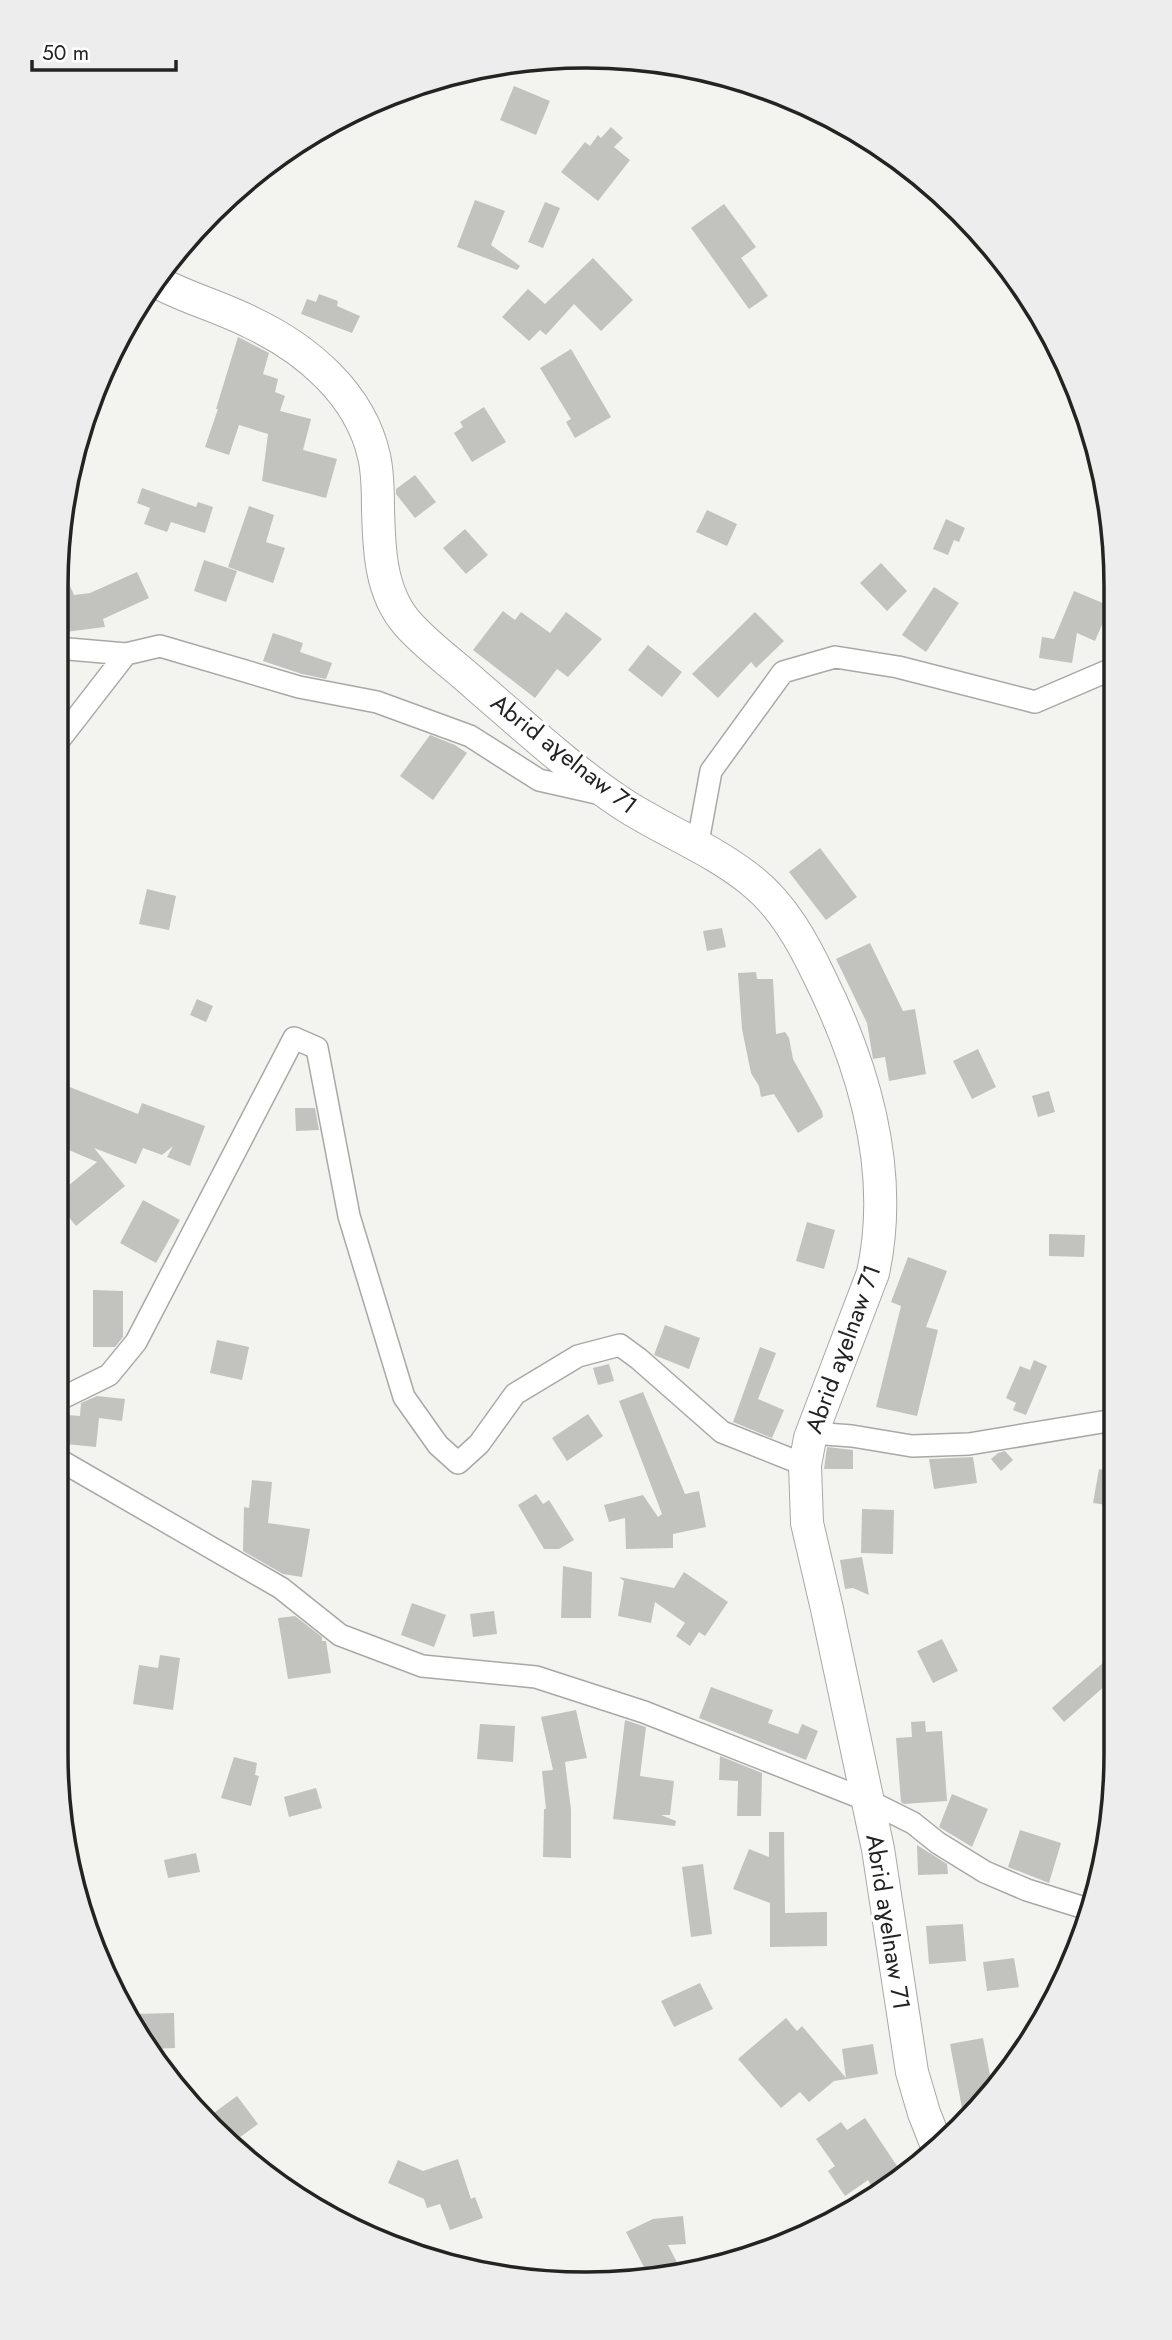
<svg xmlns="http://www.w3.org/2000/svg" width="1172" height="2340" viewBox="0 0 1172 2340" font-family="Jost,sans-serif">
	<rect width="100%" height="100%" fill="#f3f3ef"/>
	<!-- building -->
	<path fill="#c2c3bf" d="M514,86L550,101L536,135L500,120Z
		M611,127L623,138L614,147L630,160L598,201L561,172L585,142L590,146L598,135L601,138Z
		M475,200L505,211L491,245L520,266L517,270L457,247Z
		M545,202L560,208L543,248L528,242Z
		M724,204L756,247L741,258L768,296L749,309L691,228Z
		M593,258L633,300L601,331L574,304L546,335L540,330L529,341L502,317L528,289L545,304Z
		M319,294L338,301L337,306L360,316L352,333L301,314L307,299L316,302Z
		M238,337L269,353L263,374L278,379L275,392L285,396L280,411L311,419L303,450L337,459L326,498L262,481L268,434L239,425L229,455L205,447L218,409H216Z
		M571,349L611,417L575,438L566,422L571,419L540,368Z
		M484,407L506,442L472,462L454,433L463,427L460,422Z
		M415,475L436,502L415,518L396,494V489Z
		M142,488L196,507L198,502L213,507L205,533L171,522L167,532L144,524L150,508L137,503Z
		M249,506L274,515L266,542L285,548L273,583L228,567Z
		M707,510L737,524L727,546L696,532Z
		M946,519L965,528L959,542L954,540L948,555L933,549Z
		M465,529L488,555L466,574L443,548Z
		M57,556L74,595L90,593L137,572L149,598L103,619L105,627L57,633Z
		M204,560L237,571L226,602L194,591Z
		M881,563L907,591L887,611L860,583Z
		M934,587L959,603L926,652L902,635Z
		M1074,591L1110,606L1095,641L1077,633L1072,663L1039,658L1042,637L1054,639Z
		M503,611L515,620L521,612L550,633L566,612L602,639L568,677L557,669L535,698L473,650Z
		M755,612L784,641L756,668L751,662L718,698L692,674Z
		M273,633L303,643L300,652L332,663L326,679L302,674L263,661Z
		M648,645L682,672L662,697L628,670Z
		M430,735L455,745L467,753L433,800L400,776Z
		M820,848L857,897L826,920L789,872Z
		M147,889L176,896L169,930L139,924Z
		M722,928L726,947L707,951L703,931Z
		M870,943L903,1011L915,1009L926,1074L889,1081L885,1057L873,1059L867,1023L836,959Z
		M756,972L757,979H773L776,1034L785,1032L789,1038L793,1059L822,1111L823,1117L798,1133L774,1094L761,1097L759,1086L751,1073L742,1029L738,973Z
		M197,999L213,1006L206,1022L190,1015Z
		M978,1049L996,1087L972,1099L953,1061Z
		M57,1082L138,1114L142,1103L205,1126L190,1166L167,1157L173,1146L162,1155L143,1148L136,1164L94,1148L125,1186L76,1226L57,1203V1195L97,1162L57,1145Z
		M1049,1091L1055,1112L1038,1117L1032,1096Z
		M295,1108H315L319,1130L296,1131Z
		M143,1200L180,1220L156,1263L120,1243Z
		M807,1222L835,1230L824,1269L796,1261Z
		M1049,1234L1085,1235L1084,1257L1049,1256Z
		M908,1257L947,1271L926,1327L938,1330L917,1416L876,1407L901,1306L891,1302Z
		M93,1290L123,1291V1337L115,1347H93Z
		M665,1325L700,1338L689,1369L654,1355Z
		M217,1340L249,1347L242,1380L210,1373Z
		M760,1347L776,1353L758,1399L784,1410L772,1438L733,1422Z
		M1034,1360L1047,1366L1026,1415L1013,1410L1016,1403L1006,1398L1020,1366L1030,1370Z
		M609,1364L614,1381L598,1385L593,1368Z
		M643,1392L685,1494L699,1491L706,1527L673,1534V1548L626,1549L625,1518L609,1522L604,1505L643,1495L658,1517L662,1514L619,1401Z
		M97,1396L125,1399L122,1421L99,1418L96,1447L56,1443V1414L80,1416L81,1403Z
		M588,1414L603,1436L567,1461L552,1438Z
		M827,1447L853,1450V1469H824Z
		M1005,1451L1013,1460L1001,1471L991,1459L998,1453Z
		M973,1457L977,1483L934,1489L929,1459Z
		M1099,1469L1114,1472V1506L1093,1503Z
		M252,1480L272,1482L268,1523L310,1529L302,1577L283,1574L243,1551L244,1507L249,1508Z
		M536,1494L543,1504L549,1500L574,1540L559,1549H544L518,1505Z
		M862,1509L894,1510L893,1554L861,1553Z
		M862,1557L869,1595L853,1588L845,1589L840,1560Z
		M563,1566L592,1572L591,1618H561Z
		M684,1572L728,1602L705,1636L699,1632L690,1646L676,1636L685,1623L655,1602L651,1623L618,1616L624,1581L619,1577L674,1588Z
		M412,1603L446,1615L434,1647L401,1635Z
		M494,1611L497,1634L473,1637L470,1614Z
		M295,1616L322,1637V1641H326L331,1673L288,1679L278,1618Z
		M942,1639L958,1671L933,1683L917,1651Z
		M160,1655L180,1658L173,1710L133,1704L139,1665L158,1668Z
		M1105,1661L1115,1672V1677L1064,1722L1052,1708Z
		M711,1687L773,1710L768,1723L798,1734L802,1724L818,1731L806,1760L699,1718Z
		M576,1710L587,1758L565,1762L571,1810V1858L543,1857L544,1809H546L542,1771L553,1770L541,1717Z
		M625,1720L646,1727L640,1776L674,1781L670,1815H661L676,1821L675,1826L613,1819Z
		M925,1721L926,1732L942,1731L947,1801L904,1804L901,1802L896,1738L912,1737L911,1722Z
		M480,1724L515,1726L513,1762L477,1759Z
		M720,1756L762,1773L761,1816H737L738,1781L719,1780Z
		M234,1757L257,1763L255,1775L259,1776L251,1806L221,1798Z
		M316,1788L322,1808L289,1817L284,1797Z
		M952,1794L988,1809L972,1847L939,1827Z
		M1020,1830L1061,1843L1049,1883L1008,1867Z
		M769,1832H784L785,1913L827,1912V1946L770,1947V1903L733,1889L749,1849L769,1857Z
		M917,1845L947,1864L948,1874L918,1875Z
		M196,1853L200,1872L168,1878L164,1860Z
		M703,1864L712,1934L691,1937L682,1867Z
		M963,1924L966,1961L929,1964L926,1926Z
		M1014,1958L1019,1987L987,1991L983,1962Z
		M700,1983L713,2009L674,2027L661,2001Z
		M174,2013L175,2048L151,2049L132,2014Z
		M786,2018L797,2031L802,2026L846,2078L842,2049L873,2044L878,2074L834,2081L809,2102L800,2092L781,2108L738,2059Z
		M983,2038L992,2086L965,2124L950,2044Z
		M237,2096L258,2124L232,2143L211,2115Z
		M865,2118L901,2172L874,2191L868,2180L845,2196L828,2171L835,2166L816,2139L841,2122L847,2130Z
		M458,2159L471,2199L475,2197L483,2218L450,2230L440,2204L427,2208L424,2199L388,2183L398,2160L423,2171Z
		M683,2216L686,2244L668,2245L682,2272L650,2279L626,2232L653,2219Z"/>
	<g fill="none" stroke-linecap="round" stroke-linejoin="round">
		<defs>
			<path id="street" d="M57,648L126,654
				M57,743L126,654L160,646L299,687L377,702L470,736L539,780L601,794
				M697,847L711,771L783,672L835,657L898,667L1035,702L1112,669
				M56,1401L109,1375L136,1342L294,1038L317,1048L349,1216L404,1397L438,1445L458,1463L479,1444L515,1394L578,1356L620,1345L639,1359L722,1432L805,1465
				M812,1433L852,1436L912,1446L969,1444L1114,1420
				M56,1458L281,1588L340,1635L422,1666L536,1677L644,1712L867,1800L913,1823L938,1843L985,1872L1027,1890L1091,1910"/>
			<path id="primary" d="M155,281C186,298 221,307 252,323C307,349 360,394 374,456C378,473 378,492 378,509C379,548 380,592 407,623C427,646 453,664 476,685C525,727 572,771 626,806C667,832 714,850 752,881C783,906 803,942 820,978C865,1069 895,1171 873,1273L810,1438L805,1465L807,1523L827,1609L878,1849L912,2072L924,2113L937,2146"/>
		</defs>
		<!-- street casing -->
		<use href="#street" stroke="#a8a8a5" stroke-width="24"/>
		<!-- primary casing -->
		<use href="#primary" stroke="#a8a8a5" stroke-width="34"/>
		<!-- street -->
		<use href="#street" stroke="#fff" stroke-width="21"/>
		<!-- primary -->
		<use href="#primary" stroke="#fff" stroke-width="32"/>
	</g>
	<g text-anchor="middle" stroke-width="7" stroke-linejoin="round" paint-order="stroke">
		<!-- street labels -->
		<g font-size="24" fill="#232422" stroke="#fff">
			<text transform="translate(564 754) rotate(38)" y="8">Abrid aɣelnaw 71</text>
			<text transform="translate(843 1349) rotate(-70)" y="8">Abrid aɣelnaw 71</text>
			<text transform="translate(888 1922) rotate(81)" y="8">Abrid aɣelnaw 71</text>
		</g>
	</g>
	<!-- crop -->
	<path d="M0 0H1172V2340H0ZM586 68H586A518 518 0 0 1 1104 586V1754A518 518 0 0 1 586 2272H586A518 518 0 0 1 68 1754V586A518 518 0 0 1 586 68Z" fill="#ededed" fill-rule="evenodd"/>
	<path fill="none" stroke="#232422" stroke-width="3.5" d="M586 68H586A518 518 0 0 1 1104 586V1754A518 518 0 0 1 586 2272H586A518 518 0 0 1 68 1754V586A518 518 0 0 1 586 68Z"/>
	<!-- scale -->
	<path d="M32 60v10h144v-10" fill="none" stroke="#232422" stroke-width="3.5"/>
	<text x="42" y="60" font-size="21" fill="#232422" stroke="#ffffff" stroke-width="5" paint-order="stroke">50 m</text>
</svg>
